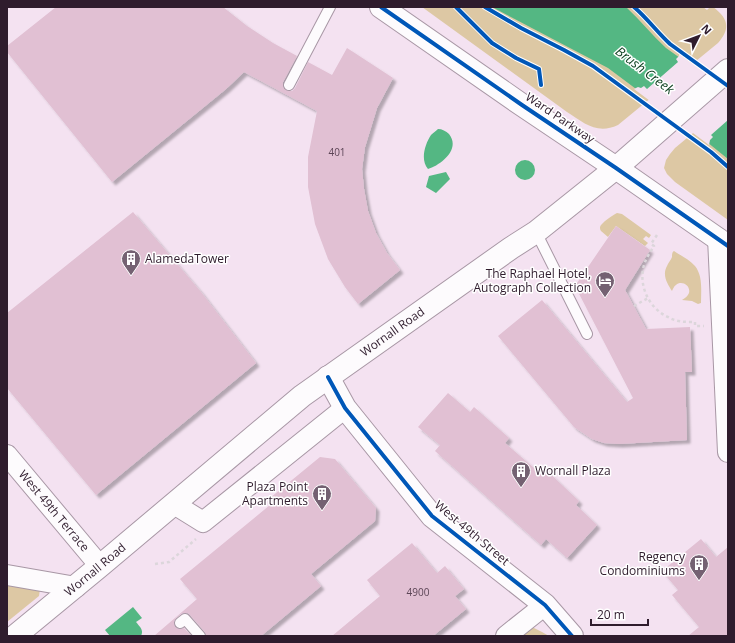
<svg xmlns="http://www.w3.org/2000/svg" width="735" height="643" viewBox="0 0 735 643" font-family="'Open Sans',sans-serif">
	<defs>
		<filter id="shadow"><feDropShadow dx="3.5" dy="3.5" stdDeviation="1" flood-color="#0004"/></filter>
	</defs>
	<rect width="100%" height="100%" fill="#f4e2f1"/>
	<!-- green -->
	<path fill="#ddc8a4" d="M422,7H703L707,10L710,7H713C728,18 731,28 718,43L618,125C597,135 584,123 567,112Z
		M728,104V220L675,182L667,174L664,168L666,160L670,154L675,148Z
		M617,213L622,214L651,235L649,238L646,236L643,239L648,243L645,246L616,226L608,237L601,231C600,230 600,228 600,227C601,223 613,215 617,213Z
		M674,251C680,255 690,260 695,266C703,276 701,291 701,303L698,304L692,301L682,300C685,298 688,296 689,293C691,285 681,280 676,285C674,286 673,289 672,291C667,283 662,275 667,266C668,263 671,260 672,257C672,255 672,252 674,251Z
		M7,581L40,589L39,596L7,622Z
		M534,628L542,632L549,636H517L528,629Z"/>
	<!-- water -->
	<path fill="#54b783" d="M492,7H626C640,20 652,35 666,48L728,92V159L707,142L608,68Z
		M438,129C442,129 446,131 449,134C461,149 441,165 428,169C420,160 425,144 431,135C433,133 436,131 438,129Z
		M515 170a10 10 0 1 1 20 0a10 10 0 1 1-20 0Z
		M446,172L450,179L436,193L426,187L429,176Z
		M133,607L142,618L136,622C140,627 144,630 141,636H110L105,630Z"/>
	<!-- pier -->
	<path fill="#f4e2f1" d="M679,54L728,90V120L711,135L713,137L710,140L709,145L634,89L638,87L641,88L644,86L647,89L678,62L676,59L679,56Z"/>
	<!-- building -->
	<path fill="#e1c0d3" filter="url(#shadow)" d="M56,7H223L247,26L273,43L297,56L283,82V86L284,89L289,91H292L295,88L308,62L332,75L347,48L393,78L377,108L365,147L362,169L364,189L368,211L376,233L387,253L400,270L358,304L345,287L328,259L315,224L308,187V157L317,111L244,72L226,89L112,182L7,52V46Z
		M133,212L201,292L256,363L96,495L7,388V313Z
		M616,226L650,250L625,290L646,329L690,327L692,372H685L687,440L619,444L604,443L592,439L574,427L498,336L542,300L627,402L633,398L575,286Z
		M448,393L470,412L474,407L509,438L505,443L542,475L546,470L579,501L576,505L597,525L567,558L546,539L541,545L435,451L440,445L418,427Z
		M320,457L335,459L376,508L375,521L311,574L321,586L261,636H206L205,632L190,615L188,613H184L181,614L176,618L174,621V624L175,627L178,629H181L184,628L191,636H154L197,599L180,579L270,505V498Z
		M701,539L716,557L728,547V636H688L699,627L672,595L678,590L662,571Z
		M412,543L437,573L445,566L464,589L455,596L466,609L433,636H332L380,596L367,580Z"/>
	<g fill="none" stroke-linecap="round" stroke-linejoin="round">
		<defs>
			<path id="lane" d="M289,85L330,7
				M536,232L587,334
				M180,623L185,619L200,636"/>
			<g id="street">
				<path d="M718,238L728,452"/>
				<path id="s1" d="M7,455L100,566"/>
				<path d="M174,504L203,522L345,408"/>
				<path d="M7,575L76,587"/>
				<path d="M506,636L545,605"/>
			</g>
			<g id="secondary">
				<path d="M328,377L345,408L432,516L545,605L572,636"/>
				<path id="s2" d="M15,636L100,566L302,396L511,248L536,232L616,168L728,70"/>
			</g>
			<path id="highway" d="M381,7L522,105L616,168L728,246"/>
		</defs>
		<!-- lane casing -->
		<use href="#lane" stroke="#a897a5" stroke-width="12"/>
		<!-- street casing -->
		<use href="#street" stroke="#a897a5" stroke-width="22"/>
		<!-- secondary casing -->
		<use href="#secondary" stroke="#a897a5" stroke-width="24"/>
		<!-- highway casing -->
		<use href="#highway" stroke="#a897a5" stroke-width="24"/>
		<!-- path -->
		<path stroke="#dcd6db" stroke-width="2.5" stroke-dasharray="3 3" stroke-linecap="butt" d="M657,235L651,244L654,246C651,251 647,257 645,262C637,283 648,308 668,317C676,322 685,322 695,322V326H704
			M634,306L648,298
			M155,564L169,562L196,539"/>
		<!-- lane -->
		<use href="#lane" stroke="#fdfbfd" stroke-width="10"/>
		<!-- street -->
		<use href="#street" stroke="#fdfbfd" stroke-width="20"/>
		<!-- secondary -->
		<use href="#secondary" stroke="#fdfbfd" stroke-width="22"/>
		<!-- highway -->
		<use href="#highway" stroke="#fdfbfd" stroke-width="22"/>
		<defs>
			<path id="cycleway" d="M381,7L522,105L616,168L728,246
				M456,7L492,43L516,58L539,69L541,85
				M485,7L521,28L564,50L593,66L711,152L728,167
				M634,7C647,18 657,32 670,44L728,86
				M328,377L345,408L432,516L545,605L572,636"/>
		</defs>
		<!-- cycleway casing -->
		<use href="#cycleway" stroke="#fff" stroke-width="6"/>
		<!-- cycleway -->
		<use href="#cycleway" stroke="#0057b8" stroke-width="4"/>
	</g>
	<!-- icons -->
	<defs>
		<symbol id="building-pin" viewBox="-11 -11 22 30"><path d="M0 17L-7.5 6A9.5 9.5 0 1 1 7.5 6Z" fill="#746172" stroke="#fff"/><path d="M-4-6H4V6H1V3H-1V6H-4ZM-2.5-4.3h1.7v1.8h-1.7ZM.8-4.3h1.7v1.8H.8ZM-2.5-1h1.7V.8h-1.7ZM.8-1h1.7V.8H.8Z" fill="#fff"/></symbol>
		<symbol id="hotel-pin" viewBox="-11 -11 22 30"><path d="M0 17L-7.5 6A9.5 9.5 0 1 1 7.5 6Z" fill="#746172" stroke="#fff"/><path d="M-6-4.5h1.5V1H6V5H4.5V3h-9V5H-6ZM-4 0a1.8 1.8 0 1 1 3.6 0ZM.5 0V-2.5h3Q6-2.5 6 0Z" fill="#fff"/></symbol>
	</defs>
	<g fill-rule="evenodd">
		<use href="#building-pin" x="120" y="248" width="22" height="30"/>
		<use href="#hotel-pin" x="594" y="270" width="22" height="30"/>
		<use href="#building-pin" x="510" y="460" width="22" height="30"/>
		<use href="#building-pin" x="311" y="483" width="22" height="30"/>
		<use href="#building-pin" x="688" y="553" width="22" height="30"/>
	</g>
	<g text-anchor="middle" stroke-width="3" stroke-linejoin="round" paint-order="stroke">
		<!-- number labels -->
		<g font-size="10" fill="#5c4556">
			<text x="337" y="156">401</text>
			<text x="418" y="596">4900</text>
		</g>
		<!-- street labels -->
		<g font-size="12" fill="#2f1c2d" stroke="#fff">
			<text transform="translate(560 118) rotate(34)" y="4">Ward Parkway</text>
			<text dy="4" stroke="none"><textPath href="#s2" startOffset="485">Wornall Road</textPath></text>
			<text dy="4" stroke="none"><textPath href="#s1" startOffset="73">West 49th Terrace</textPath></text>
			<text transform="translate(472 533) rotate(40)" y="4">West 49th Street</text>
			<text dy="4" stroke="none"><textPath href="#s2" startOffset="104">Wornall Road</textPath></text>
		</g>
		<!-- poi labels -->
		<g font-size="12" fill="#2f1c2d" stroke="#fff" text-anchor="end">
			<text x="145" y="263" text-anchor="start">AlamedaTower</text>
			<text x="591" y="278">The Raphael Hotel,<tspan x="591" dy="14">Autograph Collection</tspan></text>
			<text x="535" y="475" text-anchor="start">Wornall Plaza</text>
			<text x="308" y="491">Plaza Point<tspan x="308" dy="14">Apartments</tspan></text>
			<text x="685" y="561">Regency<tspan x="685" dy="14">Condominiums</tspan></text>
		</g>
		<!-- water labels -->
		<g font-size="13" font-style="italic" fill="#114323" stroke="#fff">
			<text transform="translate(645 70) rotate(37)" y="5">Brush Creek</text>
		</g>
	</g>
	<!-- border -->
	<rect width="735" height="643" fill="none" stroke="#2f1c2d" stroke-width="16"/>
	<!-- north arrow -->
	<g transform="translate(699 36) rotate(48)" stroke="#ffffff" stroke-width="3" paint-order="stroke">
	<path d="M0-3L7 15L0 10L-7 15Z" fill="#2f1c2d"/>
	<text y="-6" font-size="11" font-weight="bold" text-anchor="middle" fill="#2f1c2d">N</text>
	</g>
	<!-- scale -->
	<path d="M591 619v6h57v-6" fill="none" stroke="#2f1c2d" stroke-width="2"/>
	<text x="597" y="619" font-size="12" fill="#2f1c2d" stroke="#ffffff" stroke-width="3" paint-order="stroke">20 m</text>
</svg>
